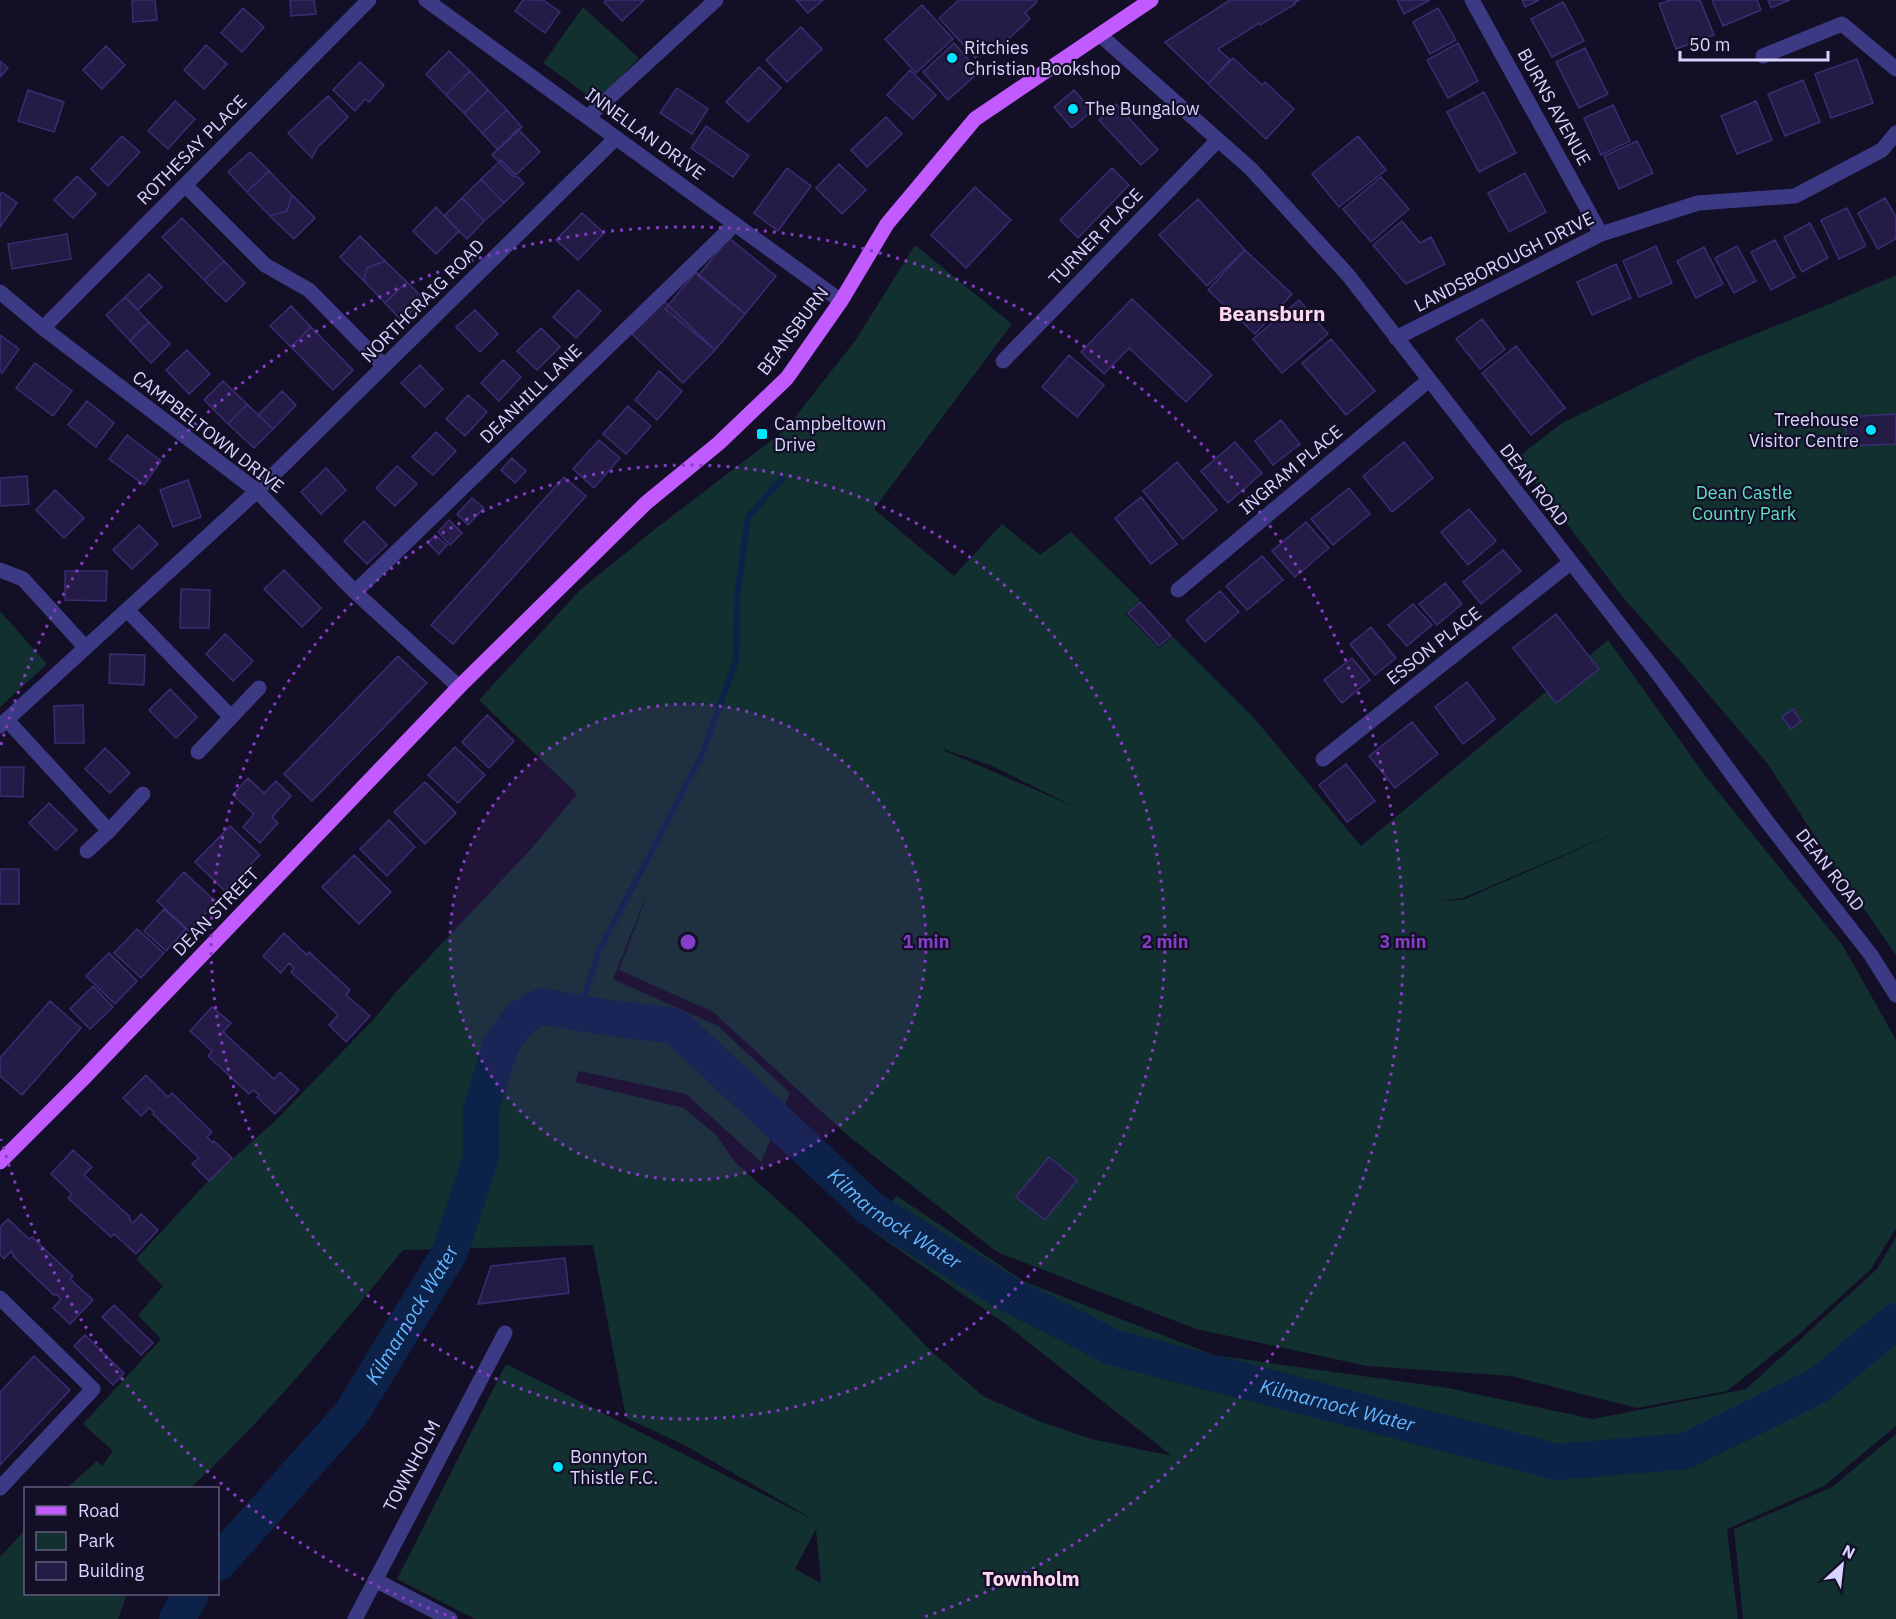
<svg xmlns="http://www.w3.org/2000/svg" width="1896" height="1619" viewBox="0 0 1896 1619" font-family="'IBM Plex Sans',sans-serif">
	<rect width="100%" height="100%" fill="#130f26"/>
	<!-- green -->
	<path fill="#12302f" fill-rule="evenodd" d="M583,7L639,58L606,92L595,94H586L543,63Z
		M915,245L1012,324L874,509L954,576L1002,524L1040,555L1071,532L1140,600L1126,614L1159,648L1173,637L1254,718L1361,846L1608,640L1707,778L1843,946L1896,1040V1228L1871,1269L1799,1334L1727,1391L1637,1408L1511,1376L1367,1366L1196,1329L997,1252L847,1135L713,1012L619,970L654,877L613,979L718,1026L790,1093L761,1162L686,1094L579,1071L575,1082L684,1108L716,1135L735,1162L804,1224L888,1306L929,1349L983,1396L1039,1421L1091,1439L1172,1456L1004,1323L866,1227L897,1196L1025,1282L1214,1355L1448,1388L1593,1419L1746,1389L1877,1269L1896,1237V1426L1824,1486L1727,1529L1738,1619H475L397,1579L506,1364L816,1521L686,1446L626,1418L593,1245L403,1250C336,1333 268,1416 190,1488H67L97,1461L102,1466L113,1451L83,1424L161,1339L138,1315L163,1286L136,1259L209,1180L276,1120L373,1020L397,991L531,849L577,794L479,700L580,590L655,529L785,430L855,341ZM943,749L990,765L1075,807L943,750ZM1631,826L1463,900L1439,901L1463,898ZM816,1529L821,1582V1583L795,1569Z
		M1896,275V955L1835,867L1767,763L1680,661L1624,599L1517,458L1562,423L1698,357L1820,308Z
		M0,611L47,664L0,707Z
		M1896,1434V1619H1743L1734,1529L1832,1487Z
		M25,1530L26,1594H127L118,1619H0V1557Z"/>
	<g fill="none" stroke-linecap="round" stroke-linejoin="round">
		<!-- stream -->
		<path stroke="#0c2248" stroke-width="6" d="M579,1012L599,951L701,757L736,661L737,597L748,517L782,479"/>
		<!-- river -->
		<g stroke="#0c2248" stroke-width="36">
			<path id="s1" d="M218,1563L351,1414L450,1252L481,1157V1109L501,1045L520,1018L542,1006L603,1017L675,1026L871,1209L1006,1293L1112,1347L1557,1462L1686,1451L1819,1385L1896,1321"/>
			<path d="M177,1619L191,1594"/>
		</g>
	</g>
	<!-- building -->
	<path fill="#241b47" stroke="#3b2d73" stroke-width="1.5" d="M132,0H155L157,20L133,22Z
		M290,0H314L316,14L291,16Z
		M523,0H543L560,12L545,33L515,11Z
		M607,0H644L622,21L604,2Z
		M796,0H823L808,13Z
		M959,0H1036L1037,2L1025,13L1030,19L991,55L985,48L975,58L939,18Z
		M1230,0H1299L1294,3L1295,4L1260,25L1259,23L1218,49L1230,60L1208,84L1165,42Z
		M1397,0H1430L1404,14Z
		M1522,0H1539L1525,7Z
		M1671,0H1700L1714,35L1676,49L1659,4Z
		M1712,0H1757L1761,10L1723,26Z
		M1768,0H1790L1771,8Z
		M1563,2L1584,41L1552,57L1531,19Z
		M922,5L953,39L916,73L885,39Z
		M243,8L264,27L242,52L221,33Z
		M1438,8L1456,40L1430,54L1413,22Z
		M801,27L822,49L787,82L766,60Z
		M954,43L979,72L948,100L923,72Z
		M1458,43L1478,81L1448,98L1427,60Z
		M206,45L227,64L204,89L184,70Z
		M106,46L125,65L102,89L83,70Z
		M1585,48L1608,94L1579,108L1556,62Z
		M449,51L470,71L446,95L426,74Z
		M1233,58L1262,85L1265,82L1294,109L1266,139L1208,84Z
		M1857,59L1873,103L1831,118L1815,74Z
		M0,61L8,68L0,77Z
		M360,62L384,85L369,102L365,99L355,111L333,90Z
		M759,67L781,88L748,122L726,102Z
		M910,70L936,95L913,119L887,95Z
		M470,71L488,90L464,113L446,95Z
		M1803,80L1820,122L1785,136L1768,94Z
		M677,88L708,109L692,134L660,113Z
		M28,90L64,102L54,132L18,121Z
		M488,90L507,110L482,133L464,113Z
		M1074,90L1092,111L1072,128L1054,107Z
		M1484,92L1516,153L1479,172L1447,112Z
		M328,96L348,117L318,147L312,158L288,133Z
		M175,101L195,119L168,149L148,131Z
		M1756,101L1772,140L1737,154L1721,116Z
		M1116,104L1158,150L1141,165L1099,120Z
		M1613,105L1630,141L1601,155L1584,118Z
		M507,110L522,127L498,150L482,133Z
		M886,117L902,134L867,167L851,150Z
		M706,126L749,156L733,177L691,148Z
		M518,129L540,152L514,177L492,155Z
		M122,136L140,152L108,186L91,169Z
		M1358,136L1386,170L1339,207L1312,174Z
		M1637,141L1653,173L1619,189L1604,156Z
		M250,152L269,171L247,192L228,172Z
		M501,160L524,183L504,203L481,179Z
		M839,164L866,190L842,214L816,188Z
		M787,168L811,186L778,231L754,213Z
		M1112,168L1129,185L1078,238L1060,220Z
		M269,171L292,195L287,211L270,216L247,192Z
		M1525,173L1546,212L1509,232L1488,193Z
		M77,176L96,194L73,218L54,200Z
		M1381,177L1409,209L1371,242L1343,209Z
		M481,179L504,203L484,221L462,198Z
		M975,187L1011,220L966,268L931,235Z
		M2,192L17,203L0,227V195Z
		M292,195L315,218L294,239L270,216L287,211Z
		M462,198L484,221L467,239L444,216Z
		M1885,198L1896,217V239L1878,249L1858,213Z
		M1198,199L1245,250L1207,286L1159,235Z
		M436,207L459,231L436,254L413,231Z
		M1847,208L1866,246L1839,259L1821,220Z
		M582,213L604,233L578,260L556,240Z
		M182,218L224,261L204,280L162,237Z
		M1402,221L1420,243L1431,237L1445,264L1406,284L1373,245Z
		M1810,223L1828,258L1802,272L1784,237Z
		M67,234L71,259L12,269L8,244Z
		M360,236L385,261L367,268L364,281L340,257Z
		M729,238L776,276L745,314L698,276Z
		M1775,240L1795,277L1771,290L1751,252Z
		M1656,246L1672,283L1639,297L1623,261Z
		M1737,246L1756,281L1734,293L1715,258Z
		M1704,247L1723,284L1696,298L1677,261Z
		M1245,250L1292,294L1255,334L1208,290Z
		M224,261L245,283L226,302L204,280Z
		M385,261L407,282L385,303L364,281L367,268Z
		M1616,264L1631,298L1592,315L1577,282Z
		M696,272L745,314L715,350L665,309Z
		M149,274L162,287L138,310L125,297Z
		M407,282L424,299L402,321L385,303Z
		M578,290L601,311L576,338L553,317Z
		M125,297L149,322L130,341L106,315Z
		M1132,299L1212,375L1186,402L1129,348L1104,374L1081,352Z
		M1299,300L1328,334L1282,373L1253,339Z
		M664,301L715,350L683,383L632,334Z
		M291,306L311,327L291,347L270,326Z
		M475,310L498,334L480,352L456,327Z
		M1482,319L1505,349L1480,369L1456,339Z
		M149,322L170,344L151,363L130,341Z
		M311,327L353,370L333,390L291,347Z
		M541,328L560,347L537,370L517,351Z
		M0,335L19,349L2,373L0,371Z
		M1331,339L1375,391L1346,415L1302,363Z
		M1516,346L1565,408L1531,435L1482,373Z
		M187,350L210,374L189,394L166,370Z
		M1069,355L1104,385L1077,417L1042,387Z
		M503,360L521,377L499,401L481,383Z
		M35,363L72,391L53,416L16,388Z
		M420,365L443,389L425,407L401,383Z
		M659,371L682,391L657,420L635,400Z
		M223,381L247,404L228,424L204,400Z
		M282,391L296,405L273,429L258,415Z
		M468,395L487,412L465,436L446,419Z
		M87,401L114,423L96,447L68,425Z
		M247,404L273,429L254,448L228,424Z
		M628,406L651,426L626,454L603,434Z
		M1896,414V444L1847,446L1845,417Z
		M1281,420L1300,444L1273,465L1255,441Z
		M436,432L456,451L433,475L412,457Z
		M127,435L161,461L144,485L109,459Z
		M599,440L620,458L594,488L573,469Z
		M1235,442L1262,473L1228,503L1201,471Z
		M1404,442L1433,478L1392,512L1363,476Z
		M512,458L526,471L515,483L501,470Z
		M1177,462L1217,510L1183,539L1143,491Z
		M397,466L417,484L395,506L376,488Z
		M326,468L346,490L321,514L301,492Z
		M27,476L29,504L0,506V478Z
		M564,477L586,496L453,644L431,625Z
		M188,480L201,517L173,527L160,490Z
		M1349,488L1370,514L1333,545L1311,519Z
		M55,490L84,518L64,538L36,510Z
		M1141,497L1177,544L1151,564L1115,518Z
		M472,498L484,508L468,525L457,514Z
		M1469,509L1496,541L1468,565L1441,532Z
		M449,520L462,533L450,545L438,532Z
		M364,521L387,545L367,564L344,541Z
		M1306,522L1329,548L1295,577L1272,551Z
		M139,525L158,544L132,569L113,550Z
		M435,535L447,545L439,554L428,543Z
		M1503,550L1521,571L1481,604L1463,582Z
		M1262,556L1283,580L1247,610L1226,586Z
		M284,570L321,608L302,627L264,589Z
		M65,571H107L106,601L65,600Z
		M1445,583L1462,604L1437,625L1419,604Z
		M181,589L210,590L209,628H180Z
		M1220,591L1239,612L1205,642L1186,620Z
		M1140,602L1171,636L1159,646L1128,613Z
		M1413,604L1432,625L1407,646L1388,625Z
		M1556,614L1599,669L1556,703L1513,648Z
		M1371,627L1396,658L1375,675L1350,644Z
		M225,634L253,661L233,681L206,654Z
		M110,654L145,655L144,685L109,683Z
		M398,656L427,683L312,801L284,774Z
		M1352,658L1370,680L1342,703L1324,680Z
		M1467,682L1495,719L1463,744L1435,707Z
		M170,689L197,717L176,738L149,710Z
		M83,705L84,743H55L54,706Z
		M1793,709L1801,721L1791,729L1782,717Z
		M487,715L514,741L489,768L462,742Z
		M1412,722L1438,754L1395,788L1369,756Z
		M455,747L485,775L458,803L428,775Z
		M105,748L130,773L110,793L85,769Z
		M1346,764L1375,801L1347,822L1319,785Z
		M0,767H24L23,797L0,796Z
		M248,778L264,793L276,781L291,796L272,817L278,823L260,843L243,827L254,814L233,795Z
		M425,782L456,813L425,844L394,812Z
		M49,803L77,830L56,850L29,823Z
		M389,820L415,847L387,876L360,849Z
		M230,826L260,855L225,891L195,862Z
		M354,855L391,892L359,924L322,887Z
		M0,869H19V904H0Z
		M184,872L216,902L189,931L157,901Z
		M164,909L186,929L166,951L144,931Z
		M137,929L164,953L141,978L114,953Z
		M284,933L307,955L309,952L350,990L346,995L370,1016L346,1042L329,1025L338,1015L291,972L294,968L289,963L281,973L263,956Z
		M109,953L137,981L115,1004L86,976Z
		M93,986L113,1007L90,1029L70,1009Z
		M50,1001L81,1028L22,1095L0,1076V1058Z
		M212,1007L231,1023L223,1032L274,1079L280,1072L299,1090L275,1114L257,1097L259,1095L253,1090L249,1094L208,1056L212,1051L190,1031Z
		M146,1075L168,1097L172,1093L212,1132L207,1137L213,1143L214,1141L232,1158L209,1181L192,1164L199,1158L153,1114L154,1112L149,1108L141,1116L123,1098Z
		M73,1150L92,1167L84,1175L130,1217L129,1219L133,1223L141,1214L158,1230L136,1254L114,1234L111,1237L68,1198L72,1194L51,1174Z
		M1049,1157L1077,1180L1045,1220L1016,1197Z
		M8,1219L29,1239L32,1237L73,1276L70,1279L93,1300L70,1324L53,1308L61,1299L56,1294L54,1295L13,1256L14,1255L11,1251L4,1259L0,1255V1227Z
		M565,1258L569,1293L478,1304L491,1266Z
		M114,1305L153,1343L141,1355L102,1317Z
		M85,1335L124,1373L113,1385L74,1346Z
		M34,1356L70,1390L0,1465V1392Z"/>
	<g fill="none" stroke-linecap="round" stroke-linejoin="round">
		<!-- minor -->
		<path stroke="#3d3a85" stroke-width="15" d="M426,0L841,301
			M1472,0L1601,234
			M1100,35L1251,169L1348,275L1658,674L1765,819L1871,955L1896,995
			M1763,56L1842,24L1896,69
			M588,117L716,0
			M185,185L265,265L309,290L384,366
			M0,292L43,328L257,491L355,592L459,687
			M43,328L369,0
			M1396,338L1601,234L1698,203L1795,196L1882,150L1896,133
			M1003,361L1218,140
			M0,570L23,579L85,647
			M1178,590L1429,380
			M355,592L735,224
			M127,610L231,717
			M7,720L109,831
			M0,726L257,491L616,138
			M198,752L259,688
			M1323,759L1570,563
			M87,851L109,831L143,794
			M0,1298L93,1389L0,1488
			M375,1580L450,1619
			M355,1619L505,1333"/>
		<!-- major -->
		<path stroke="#c25bff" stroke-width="15" d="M0,1162L83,1079L459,687L646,503L719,443L787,378L841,301L887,224L975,119L1151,0"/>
	</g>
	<!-- distance rings -->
	<circle cx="688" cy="942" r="238" fill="#843dc5" fill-opacity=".12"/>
	<g fill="none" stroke="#843dc5" stroke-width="3" stroke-dasharray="3 6">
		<circle cx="688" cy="942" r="238"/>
		<circle cx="688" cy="942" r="477"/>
		<path d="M455 1618A715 715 0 0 1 1 1139M1 745A715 715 0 1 1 921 1618"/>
	</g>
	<!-- markers -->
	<g fill="#00e5ff" stroke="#130f26" stroke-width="2">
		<circle cx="952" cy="58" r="6"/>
		<circle cx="1073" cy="109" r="6"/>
		<circle cx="1871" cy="430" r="6"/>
		<rect x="756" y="428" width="12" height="12" rx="3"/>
		<circle cx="558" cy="1467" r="6"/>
	</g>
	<g text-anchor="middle" stroke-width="4.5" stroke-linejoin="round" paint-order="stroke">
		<!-- poi labels -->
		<g font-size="18" fill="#d9d4ff" stroke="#130f26" text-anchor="start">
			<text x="964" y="54">Ritchies<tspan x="964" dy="21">Christian Bookshop</tspan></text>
			<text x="1085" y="115">The Bungalow</text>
			<text x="1859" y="426" text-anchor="end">Treehouse<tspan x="1859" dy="21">Visitor Centre</tspan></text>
			<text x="774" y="430">Campbeltown<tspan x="774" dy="21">Drive</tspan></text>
			<text x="570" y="1463">Bonnyton<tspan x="570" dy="21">Thistle F.C.</tspan></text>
		</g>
		<!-- street labels -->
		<g font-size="18" fill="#d9d4ff" stroke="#130f26">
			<text transform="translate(1554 107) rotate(61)" y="6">BURNS AVENUE</text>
			<text transform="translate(645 134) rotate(36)" y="6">INNELLAN DRIVE</text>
			<text transform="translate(192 150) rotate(-45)" y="6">ROTHESAY PLACE</text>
			<text transform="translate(1096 237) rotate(-46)" y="6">TURNER PLACE</text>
			<text transform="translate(1504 262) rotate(-27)" y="6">LANDSBOROUGH DRIVE</text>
			<text transform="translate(423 301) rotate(-45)" y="6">NORTHCRAIG ROAD</text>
			<text transform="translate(793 331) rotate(-53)" y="6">BEANSBURN</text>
			<text transform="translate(531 394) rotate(-44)" y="6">DEANHILL LANE</text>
			<text transform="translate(208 432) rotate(38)" y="6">CAMPBELTOWN DRIVE</text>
			<text transform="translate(1291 470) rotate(-40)" y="6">INGRAM PLACE</text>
			<text transform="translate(1534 485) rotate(52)" y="6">DEAN ROAD</text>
			<text transform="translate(1434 646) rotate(-38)" y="6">ESSON PLACE</text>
			<text transform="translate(1830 870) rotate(52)" y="6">DEAN ROAD</text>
			<text transform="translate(216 912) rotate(-46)" y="6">DEAN STREET</text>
			<text transform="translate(412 1466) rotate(-62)" y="6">TOWNHOLM</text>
		</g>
		<!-- park labels -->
		<g font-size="18" fill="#5fe0c0" stroke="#130f26">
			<text x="1744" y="499">Dean Castle<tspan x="1744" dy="21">Country Park</tspan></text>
		</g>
		<!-- water labels -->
		<g font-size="20" font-style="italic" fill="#62b6ff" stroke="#130f26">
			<text dy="7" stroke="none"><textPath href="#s1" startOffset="1090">Kilmarnock Water</textPath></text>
			<text dy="7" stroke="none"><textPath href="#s1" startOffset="316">Kilmarnock Water</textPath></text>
			<text dy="7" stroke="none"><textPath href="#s1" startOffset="1576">Kilmarnock Water</textPath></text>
		</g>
		<!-- neighbourhood labels -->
		<g font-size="20" font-weight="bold" fill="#ffd6f0" stroke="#130f26">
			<text x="1031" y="1586">Townholm</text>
		</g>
		<!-- quarter labels -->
		<g font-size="21" font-weight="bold" fill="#ffd6f0" stroke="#130f26">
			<text x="1272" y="321">Beansburn</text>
		</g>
	</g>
	<circle cx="688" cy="942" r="9" fill="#843dc5" stroke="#130f26" stroke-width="3"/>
	<g font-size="18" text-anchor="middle" font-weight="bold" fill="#843dc5" stroke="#130f26" stroke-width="4.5" stroke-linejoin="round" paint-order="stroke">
		<text x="926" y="948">1 min</text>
		<text x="1165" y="948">2 min</text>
		<text x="1403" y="948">3 min</text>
	</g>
	<!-- legend -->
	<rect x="24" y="1487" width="195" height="108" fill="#130f26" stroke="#625e7d" stroke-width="1.5"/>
	<rect x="36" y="1506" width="30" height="9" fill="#c25bff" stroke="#625e7d" stroke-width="1.5"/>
	<text x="78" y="1517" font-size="18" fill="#d9d4ff">Road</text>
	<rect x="36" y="1532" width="30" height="18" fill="#12302f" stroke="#625e7d" stroke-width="1.5"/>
	<text x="78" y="1547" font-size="18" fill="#d9d4ff">Park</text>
	<rect x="36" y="1562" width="30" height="18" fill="#241b47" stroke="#625e7d" stroke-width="1.5"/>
	<text x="78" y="1577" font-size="18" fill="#d9d4ff">Building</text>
	<!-- north arrow -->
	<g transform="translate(1842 1565) rotate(27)" stroke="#130f26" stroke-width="4.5" paint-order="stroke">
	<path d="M0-4.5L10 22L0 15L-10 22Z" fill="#d9d4ff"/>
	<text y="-9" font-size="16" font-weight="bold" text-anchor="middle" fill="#d9d4ff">N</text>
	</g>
	<!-- scale -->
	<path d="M1680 51v9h148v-9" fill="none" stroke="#d9d4ff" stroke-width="3"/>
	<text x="1689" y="51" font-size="18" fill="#d9d4ff" stroke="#130f26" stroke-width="4.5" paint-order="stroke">50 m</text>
</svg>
